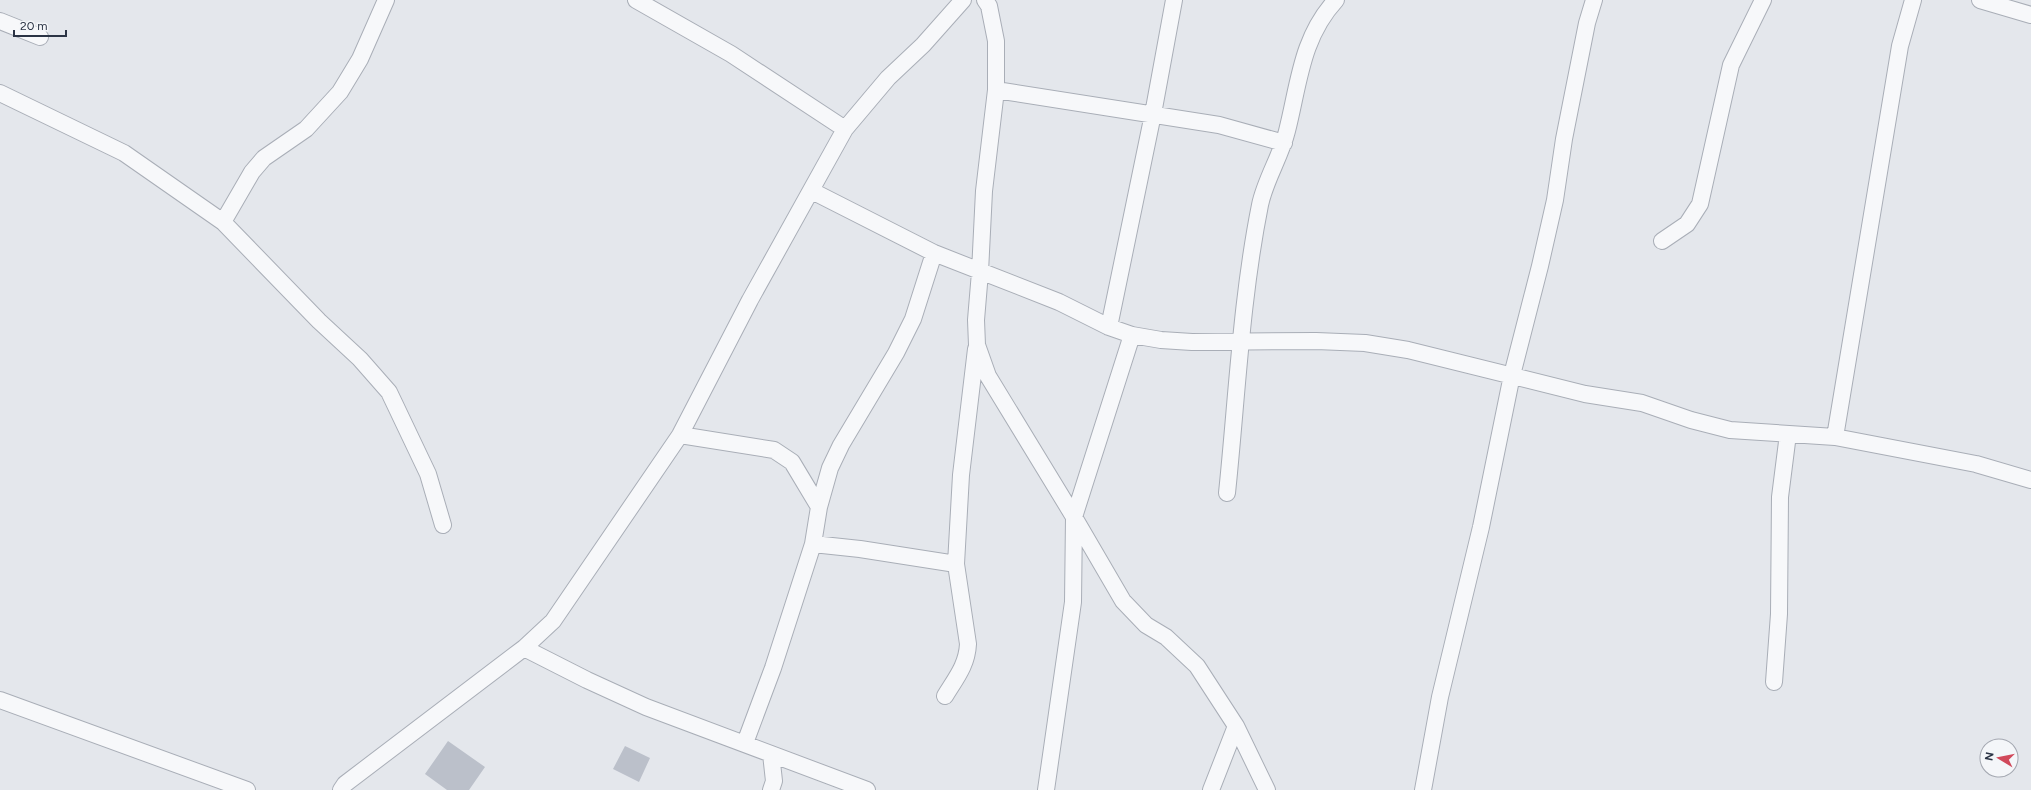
<svg xmlns="http://www.w3.org/2000/svg" width="2031" height="790" viewBox="0 0 2031 790" font-family="Figtree,sans-serif">
	<rect width="100%" height="100%" fill="#e4e7ec"/>
	<!-- building -->
	<path fill="#bbc0ca" d="M448,741L485,767L469,790H447L425,774Z
		M625,746L650,758L639,782L613,769Z"/>
	<g fill="none" stroke-linecap="round" stroke-linejoin="round">
		<defs>
			<path id="street" d="M636,0L731,54L845,129
				M985,0L989,6L996,41V90L984,191L980,272L976,320L977,345L988,376L1074,517L1073,602L1046,790
				M1980,0L2031,15
				M0,21L40,37
				M996,90L1219,125L1284,143
				M0,93L124,153L223,222L319,321L360,359L389,392L428,474L443,525
				M812,191L934,253L1059,302L1109,327L1132,335L1161,340L1192,342L1316,341L1365,343L1408,350L1585,394L1642,403L1691,420L1730,430L1835,437L1976,464L2031,480
				M223,222L252,172L264,158L306,129L340,92L360,59L386,0
				M1662,241L1687,224L1700,204L1731,65L1763,0
				M1109,327L1153,114L1174,0
				M1132,335L1074,517L1123,601L1146,625L1166,637L1197,666L1236,726L1267,790
				M680,435L774,450L792,462L819,507
				M1835,437L1900,46L1913,0
				M1227,493C1237,397 1241,300 1260,205C1265,180 1281,156 1287,131C1299,84 1301,38 1336,0
				M813,544L860,549L956,564
				M524,648L587,680L646,707L867,790
				M1774,682L1779,614L1780,497L1788,434
				M945,696C956,678 967,665 968,644L956,564L961,475L976,349
				M0,700L247,790
				M745,743L773,668L813,544L819,507L830,468L841,445L896,353L913,319L934,253
				M771,754L774,781L771,790
				M341,790L345,784L524,648L553,621L680,435L750,300L845,129L888,78L923,45L963,0
				M1211,790L1236,726
				M1423,790L1440,697L1481,527L1512,375L1540,266L1555,200L1564,139L1587,23L1594,0"/>
		</defs>
		<!-- street casing -->
		<use href="#street" stroke="#a9aeb7" stroke-width="18"/>
		<!-- street -->
		<use href="#street" stroke="#f7f8fa" stroke-width="16"/>
	</g>
	<!-- north arrow -->
	<g transform="translate(1999 758) rotate(280)"><circle r="19" fill="#f4f6f9" stroke="#a4a8b1"/>
	<path d="M0-3L7 15L0 10L-7 15Z" fill="#d1495b"/>
	<text y="-6" font-size="11" font-weight="bold" text-anchor="middle" fill="#2b3445">N</text>
	</g>
	<!-- scale -->
	<path d="M14 30v6h52v-6" fill="none" stroke="#2b3445" stroke-width="2"/>
	<text x="20" y="30" font-size="12" fill="#2b3445" stroke="#f4f6f9" stroke-width="3" paint-order="stroke">20 m</text>
</svg>
